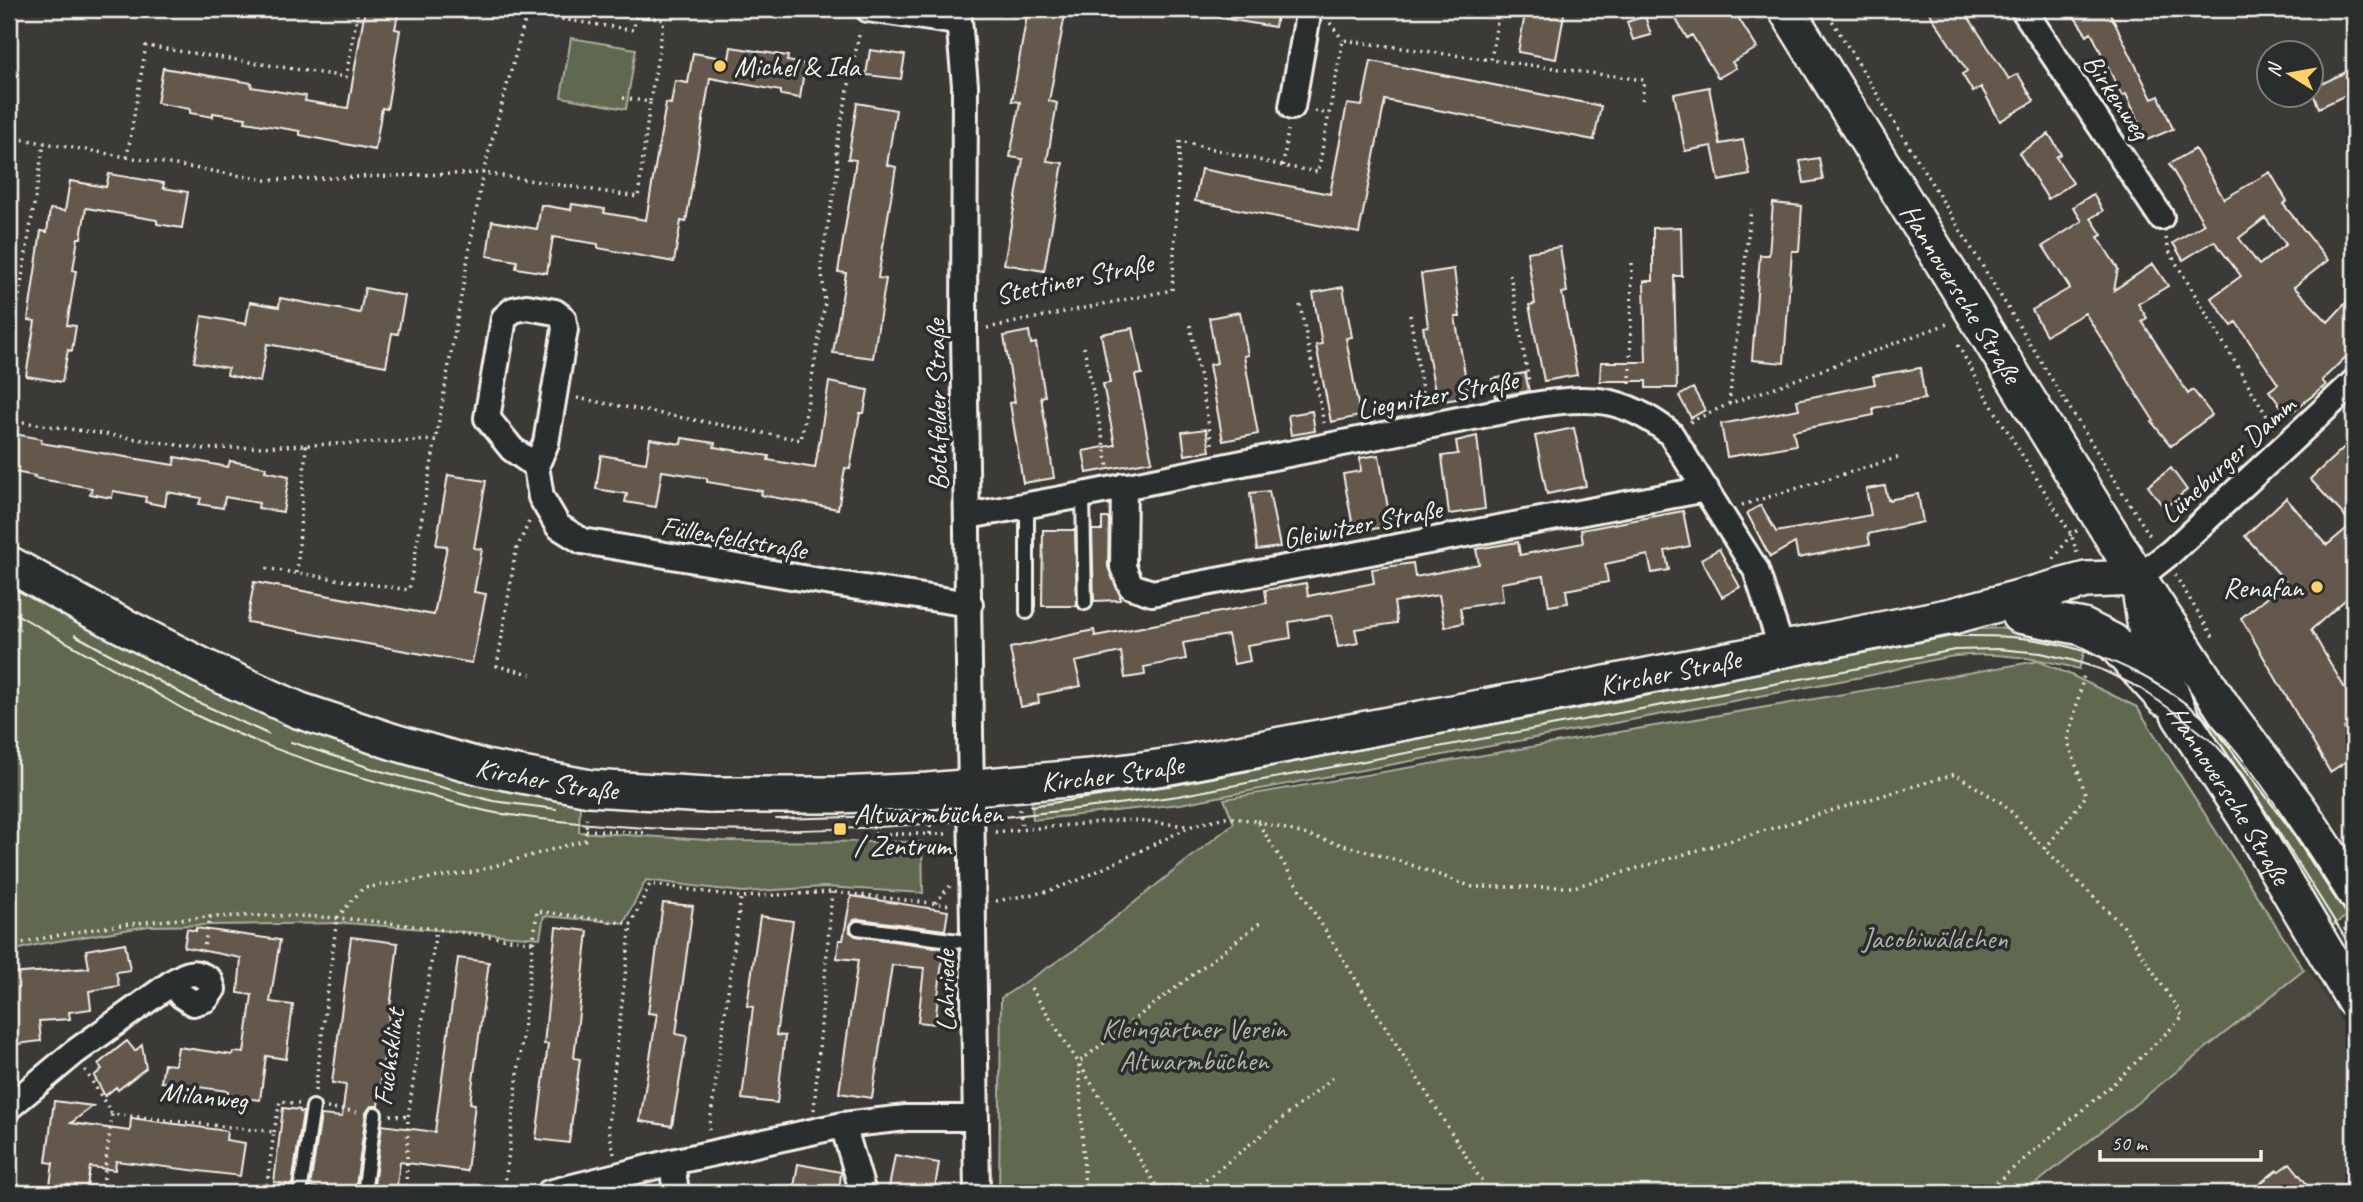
<svg xmlns="http://www.w3.org/2000/svg" width="2363" height="1202" viewBox="0 0 2363 1202" font-family="Caveat,sans-serif">
	<rect width="100%" height="100%" fill="#3b3a37"/>
	<filter id="ink" filterUnits="userSpaceOnUse"><feTurbulence type="fractalNoise" baseFrequency=".0143" numOctaves="2"/><feDisplacementMap in="SourceGraphic" scale="14" xChannelSelector="R" yChannelSelector="G"/><feConvolveMatrix kernelMatrix="1 2 1 2 8 2 1 2 1" color-interpolation-filters="sRGB"/></filter>
	<g filter="url(#ink)">
		<!-- built -->
		<path fill="#4a4640" d="M2307,967L2354,1041V1193H2024Z"/>
		<!-- green -->
		<path fill="#61694f" stroke="#aaad9c" stroke-width="2" d="M571,38L636,49L626,109L561,97Z
			M9,577L580,804L579,832L723,841L922,842L923,893L825,887L742,892L646,880L624,923L544,916L540,938L346,923L149,926L40,944L16,950L9,921V629H19L9,623Z
			M1998,628L2044,634L2087,644L2079,669C2038,658 1999,652 1956,656C1928,659 1900,669 1872,675L1180,804L1033,820L1031,794L1952,631Z
			M2154,629L2272,786L2353,912L2327,929L2226,771Z
			M2038,661L2071,675L2137,707L2304,970L2024,1193H999L1001,998L1076,949L1234,823L1224,799Z"/>
		<!-- building -->
		<path fill="#63594b" stroke="#f4f1e8" stroke-width="2" fill-rule="evenodd" d="M365,9H399L395,29L400,30L387,109L382,108L375,150L300,135V131L245,122L246,118L213,113V117L190,113V109L157,103L163,68L252,83L251,87L306,96L305,101L348,108Z
			M1028,9H1066L1049,101L1057,103L1047,161L1063,163L1044,271L1004,264L1023,159L1010,157L1020,102L1012,101Z
			M1221,9H1278L1275,27L1220,18Z
			M1526,9H1565L1556,59L1518,52Z
			M1670,9H1733L1757,48L1732,62L1736,68L1718,78L1692,35L1687,38Z
			M1927,9H1963L2009,79L2018,74L2034,101L2000,121L1981,87L1973,92L1962,74L1967,71Z
			M2069,9H2108L2152,99L2159,96L2173,129L2147,140L2126,94L2122,96L2091,32L2087,35Z
			M1645,16L1651,35L1633,40L1627,22Z
			M731,47L788,56L787,61L805,64L800,98L781,95V91L710,78L686,222L681,221L674,262L598,248V244L553,237L547,273L516,268L517,261L487,256L492,221L537,229L541,205L571,210L572,204L605,209L604,213L646,220L666,103L671,104L675,81L688,83L693,53L729,59Z
			M870,50L905,55L901,79L866,75Z
			M1371,61L1601,106L1594,140L1385,100L1359,233L1195,201L1201,169L1330,194L1347,104L1362,106Z
			M2354,68V91L2319,108L2311,89Z
			M1709,87L1720,144L1743,140L1750,175L1719,181L1712,146L1685,151L1674,94Z
			M857,103L896,110L887,165L896,167L878,278L886,279L873,358L833,353L846,273L838,272L856,160L848,159Z
			M2049,134L2061,154L2056,157L2073,183L2048,199L2019,153Z
			M2195,149L2224,199L2270,172L2287,201L2283,204L2328,260L2294,287L2328,322L2354,294V349L2322,380L2326,385L2288,415L2269,391L2278,384L2236,322L2232,326L2211,298L2241,276L2214,241L2183,260L2173,243L2204,224L2169,164ZM2265,218L2286,244L2259,265L2239,238Z
			M1819,158L1823,180L1804,183L1800,161Z
			M109,174L164,183L163,188L188,192L182,228L157,224V220L86,208L81,238H78L73,270L76,271L67,325L76,326L72,351L68,350L62,382L26,376L35,321L28,320L41,231L47,232L50,209L65,211L70,181L106,187Z
			M2093,194L2103,211L2091,218L2102,235L2098,237L2118,269L2114,290L2153,264L2168,286L2138,304L2147,318L2142,321L2188,394L2193,390L2212,415L2171,446L2152,422L2154,421L2085,313L2046,335L2032,310L2070,288L2043,246L2082,221L2073,207Z
			M1773,203L1802,206L1799,251H1792L1784,363L1752,360L1760,255H1769Z
			M1681,227L1682,276H1674L1677,388H1646V381H1600L1601,362H1646L1644,281H1653V228Z
			M1560,247L1567,292L1562,293L1577,375L1544,381L1529,305L1535,304L1527,252Z
			M1454,269L1460,317H1455L1469,397L1437,402L1423,327L1428,326L1421,274Z
			M1343,287L1352,337L1346,338L1360,416L1331,422L1316,345L1322,344L1313,293Z
			M365,288L405,296L398,334L392,333L386,366L267,344L260,382L227,375L228,368L194,362L202,316L246,324L250,302L279,307L280,298L360,313Z
			M1240,312L1248,355L1244,356L1258,434L1223,441L1209,365L1217,363L1209,318Z
			M1133,328L1142,374L1135,375L1152,461L1087,473L1083,451L1115,445L1103,384L1110,383L1101,334Z
			M1029,331L1031,344L1036,343L1045,396L1041,397L1054,478L1023,483L1010,403L1015,402L1004,336Z
			M1920,368L1925,399L1873,408L1874,415L1793,431L1796,445L1727,457L1721,424L1799,409L1797,400L1875,384L1873,376Z
			M1525,373L1529,391L1495,397L1492,379Z
			M829,382L868,390L864,413H860L850,469L845,468L838,509L761,495L762,491L707,482V478L662,471L656,507L625,502L627,494L596,489L601,455L646,463L650,439L681,444L682,438L715,443L714,447L769,456L768,460L815,468Z
			M1693,388L1705,410L1691,418L1679,396Z
			M1312,411L1315,431L1291,435L1288,415Z
			M1574,428L1586,486L1547,494L1535,436Z
			M1206,429L1210,451L1185,455L1182,432Z
			M9,433L42,439L41,443L174,465L175,457L228,467L230,461L266,467L265,471L289,476L283,512L258,508L259,503L225,497L223,508L199,504L201,498L167,492L165,506L145,502L146,497L113,491L112,498L90,494L92,488L34,478L35,476L9,471Z
			M1477,436L1485,509L1449,514L1442,456L1458,454L1456,441Z
			M2354,438V592L2311,630L2354,704V722L2344,728L2354,746V756L2330,772L2241,618L2286,582L2245,536L2286,498L2327,545L2352,524L2310,479Z
			M1379,455L1391,526L1354,532L1343,474L1361,471L1360,458Z
			M2171,468L2187,490L2164,508L2148,486Z
			M448,475L486,481L474,548L482,549L474,592L486,594L472,663L247,622L254,582L434,615L447,546L436,545Z
			M1885,486L1888,500L1918,494L1923,522L1868,534L1870,544L1798,558L1795,543L1770,557L1747,513L1761,505L1776,532L1871,515L1866,489Z
			M1269,491L1280,547L1257,550L1250,493Z
			M1683,511L1690,546L1665,551L1669,570L1652,573L1648,555L1605,564L1608,582L1566,590L1568,603L1549,606L1544,576L1501,583L1503,601L1460,608L1463,623L1445,627L1439,595L1394,602L1397,623L1355,629L1358,643L1338,647L1332,615L1289,622L1291,638L1247,645L1250,661L1234,664L1228,635L1183,643L1186,659L1144,667L1145,675L1125,678L1121,652L1075,662L1081,686L1038,695L1039,703L1021,707L1010,648L1094,630L1095,636L1267,603L1265,590L1306,583L1308,596L1374,583L1372,569L1413,563L1415,577L1479,564L1476,549L1518,542L1520,555L1583,543L1581,530Z
			M1102,518H1109L1108,567L1120,595V600L1094,601L1092,530H1102Z
			M1043,530H1075L1077,606H1042Z
			M1719,549L1740,587L1722,597L1701,559Z
			M851,896L948,911L945,930L859,919L854,920L850,926V932L856,936L942,948L943,952L935,1024L918,1022L924,968L892,965L872,1098L839,1093L858,960L837,958L839,940H843Z
			M663,903L693,906L676,1034L687,1036L672,1126L640,1121L657,1014L648,1013Z
			M760,916L793,921L776,1035L785,1036L777,1103L742,1099L753,1007L747,1006Z
			M556,927L588,931L574,1058L580,1059L569,1143L536,1139L548,1044H544Z
			M196,928L280,940L270,1002L293,1005L286,1059L266,1056L260,1100L227,1096L228,1091L161,1082L164,1064L175,1065L178,1047L232,1055L233,1052L244,1053L252,995L238,993L241,958L184,947L187,929L196,931Z
			M351,937L398,943L378,1106H371L366,1113L355,1193H337L318,1191V1188L310,1187L321,1115L342,1117L346,1085L332,1083Z
			M125,943L130,970L116,972L119,986L89,991L91,1009L69,1012L70,1019L39,1021L41,1041L9,1045V974L89,968L86,950Z
			M458,958L489,962L470,1103L475,1104L467,1171L400,1162L396,1193H373L382,1125L435,1132Z
			M127,1041L135,1051L142,1045L146,1068L118,1090L116,1087L105,1096L94,1076L102,1069L98,1064Z
			M54,1101L93,1106L71,1123L130,1131L131,1118L227,1131L226,1140L245,1143L240,1176L116,1161L115,1170L90,1167L86,1193H49L53,1163L46,1162Z
			M283,1108L300,1110V1112H303L292,1185L274,1182Z
			M895,1155L939,1163L934,1193H888Z
			M2290,1163L2314,1193H2248L2277,1170L2279,1171Z
			M798,1164L841,1172L839,1193H793Z"/>
		<g fill="none" stroke-linecap="round" stroke-linejoin="round">
			<defs>
				<path id="service" d="M1083,495L1085,603
					M1027,612V505
					M858,928L974,943
					M300,1193L313,1107
					M364,1193L375,1114"/>
				<path id="minor" d="M868,9L958,22
					M958,9L965,85L964,332L977,1193
					M2023,9L2161,217
					M1292,107L1309,9
					M536,466L512,449L487,418L504,318L513,310L527,307L555,312L563,318L565,329L546,443L536,466L541,497L558,526L582,541L838,584L970,604
					M1124,486L1123,567L1131,586L1152,593L1706,489
					M968,516L1083,495L1533,405C1591,396 1622,396 1670,433L1756,570L1782,650
					M2138,578L2171,552L2354,382
					M9,1107L75,1052L173,982C189,973 193,969 210,980L213,989L206,999L193,1003L181,995L173,982
					M843,1125L863,1193
					M672,1162L676,1193
					M549,1193L672,1162L843,1125L906,1118H976"/>
				<g id="secondary">
					<path id="s1" d="M1786,9L2138,578L2224,709L2299,809L2354,892"/>
					<path id="s2" d="M9,564L88,608L208,669L298,710L394,742L485,768L590,788L707,795H839L928,791L1090,777L1164,767L1586,688L1952,616L2086,580L2138,578"/>
					<path id="s3" d="M2141,596L2147,634L2180,716L2245,816L2354,1000"/>
					<path d="M2019,615L2083,627L2113,642L2164,698"/>
				</g>
			</defs>
			<!-- service casing -->
			<use href="#service" stroke="#f4f1e8" stroke-width="18"/>
			<!-- minor casing -->
			<use href="#minor" stroke="#f4f1e8" stroke-width="30"/>
			<!-- secondary casing -->
			<use href="#secondary" stroke="#f4f1e8" stroke-width="40"/>
			<!-- path -->
			<path stroke="#f4f1e8" stroke-width="3.5" stroke-dasharray="2 5" stroke-linecap="butt" d="M528,9L483,173L638,197L650,102
				M1499,9L1491,60L1644,80L1642,104
				M1825,9L2062,396L2152,539
				M527,14L633,30L638,9
				M1330,23L1343,40
				M623,98L650,102L664,20L637,15
				M1315,111L1329,114
				M9,137L127,157L146,46L346,77L358,9
				M127,157L266,180L483,173L409,590L263,568
				M1283,166L1288,130
				M2166,238L2169,251L2274,428
				M1510,274L1529,382
				M1300,305L1324,423
				M1410,315L1424,403
				M1190,325L1213,448
				M987,328L1172,290L1180,141L1283,166L1318,172L1343,40L1491,60
				M1958,345L1987,398L2071,534L2077,553
				M1084,347L1108,466
				M9,358L44,143
				M1630,384L1632,263
				M577,398L801,440L825,303L821,263L838,168L836,149L860,30
				M1729,404L1751,209
				M9,420L205,449L437,440
				M1690,422L1729,404L1947,324
				M1742,505L1900,457
				M529,522L516,550L497,666L531,674
				M2054,559L2071,534L2078,530
				M297,573L306,445
				M2175,575L2215,640
				M1020,809L1022,829
				M930,818V834
				M1257,821L1397,860L1473,887H1574L1955,774L2005,805L2045,849L2124,927L2183,1017L2112,1085L1984,1193
				M586,830L649,833
				M995,832L1124,820L1190,826
				M874,834H949
				M2045,849L2086,796L2068,741L2084,675
				M996,901L1045,892L1079,880L1192,826L1225,817L1257,821L1489,1193
				M935,903L950,886
				M2344,930L2354,923
				M9,946C116,920 227,911 337,918C402,923 468,934 533,942
				M203,952L210,916
				M1031,988L1161,1193
				M85,1070L112,1114L274,1132L267,1185L285,1188
				M315,1091L337,918L363,888L473,872L585,840L587,813
				M327,1108L358,1112
				M814,1110L832,892
				M390,1115L408,1117
				M709,1130L741,897
				M274,1132L280,1101L299,1104
				M614,1154L608,1125L631,924
				M102,1193L112,1114
				M406,1193L408,1117L436,930
				M504,1193L537,911L631,924L650,884L741,897L832,892L950,905
				M1085,1193L1079,1062L1261,922
				M1189,1193L1334,1077"/>
			<!-- service -->
			<use href="#service" stroke="#2a2d2e" stroke-width="12"/>
			<!-- minor -->
			<use href="#minor" stroke="#2a2d2e" stroke-width="24"/>
			<!-- secondary -->
			<use href="#secondary" stroke="#2a2d2e" stroke-width="35"/>
			<!-- tram -->
			<path stroke="#f4f1e8" stroke-width="2" d="M9,610C51,634 94,657 136,682C154,691 171,703 189,712C266,749 349,776 431,796C453,802 474,809 496,813C720,847 955,827 1178,796L1955,650L1998,649L2041,653L2071,660L2100,669L2140,688L2180,716L2215,744L2242,774L2354,952
				M75,635L195,701L268,734
				M291,742L377,770L493,801L556,809
				M1031,806L1175,785L1952,636C1982,636 2012,635 2042,641C2108,652 2172,686 2220,733C2240,753 2256,778 2273,801C2301,842 2328,884 2354,926
				M776,819L891,816"/>
		</g>
	</g>
	<!-- markers -->
	<g fill="#ffd166" stroke="#2a2d2e" stroke-width="2.5">
		<circle cx="720" cy="66" r="7"/>
		<circle cx="2317" cy="587" r="7"/>
		<rect x="833" y="822" width="14" height="14" rx="3.5"/>
	</g>
	<g text-anchor="middle" stroke-width="7" stroke-linejoin="round" paint-order="stroke">
		<!-- poi labels -->
		<g font-size="28" fill="#f4f1e8" stroke="#2a2d2e" text-anchor="start">
			<text x="734" y="76">Michel &amp; Ida</text>
			<text x="2303" y="597" text-anchor="end">Renafan</text>
			<text x="854" y="823">Altwarmbüchen<tspan x="854" dy="32">/ Zentrum</tspan></text>
		</g>
		<!-- street labels -->
		<g font-size="28" fill="#f4f1e8" stroke="#2a2d2e">
			<text transform="translate(2117 96) rotate(56)" y="10">Birkenweg</text>
			<text transform="translate(1074 278) rotate(-12)" y="10">Stettiner Straße</text>
			<text dy="10" stroke="none"><textPath href="#s1" startOffset="334">Hannoversche Straße</textPath></text>
			<text transform="translate(1437 394) rotate(-11)" y="10">Liegnitzer Straße</text>
			<text transform="translate(936 405) rotate(-91)" y="10">Bothfelder Straße</text>
			<text transform="translate(2227 459) rotate(-43)" y="10">Lüneburger Damm</text>
			<text transform="translate(1362 523) rotate(-11)" y="10">Gleiwitzer Straße</text>
			<text transform="translate(734 537) rotate(10)" y="10">Füllenfeldstraße</text>
			<text dy="10" stroke="none"><textPath href="#s2" startOffset="1717">Kircher Straße</textPath></text>
			<text dy="10" stroke="none"><textPath href="#s2" startOffset="1150">Kircher Straße</textPath></text>
			<text dy="10" stroke="none"><textPath href="#s2" startOffset="583">Kircher Straße</textPath></text>
			<text dy="10" stroke="none"><textPath href="#s3" startOffset="220">Hannoversche Straße</textPath></text>
			<text transform="translate(945 991) rotate(-91)" y="10">Lahriede</text>
			<text transform="translate(388 1057) rotate(-82)" y="10">Fuchsklint</text>
			<text transform="translate(204 1095) rotate(6)" y="10">Milanweg</text>
		</g>
		<!-- park labels -->
		<g font-size="28" fill="#b2b4a3" stroke="#2a2d2e">
			<text x="1935" y="948">Jacobiwäldchen</text>
			<text x="1194" y="1038">Kleingärtner Verein<tspan x="1194" dy="32">Altwarmbüchen</tspan></text>
		</g>
	</g>
	<!-- margin -->
	<rect width="2363" height="1202" fill="none" stroke="#2a2d2e" stroke-width="35"/>
	<rect x="18" y="18" width="2328" height="1167" fill="none" stroke="#f4f1e8" stroke-width="2.5" filter="url(#ink)"/>
	<!-- north arrow -->
	<g transform="translate(2290 74) rotate(281)"><circle r="33" fill="#2a2d2e" stroke="#7b7b78" stroke-width="2"/>
	<path d="M0-5L12 26L0 18L-12 26Z" fill="#ffd166"/>
	<text y="-10" font-size="19" font-weight="bold" text-anchor="middle" fill="#f4f1e8">N</text>
	</g>
	<!-- scale -->
	<path d="M2100 1150v10h161v-10" fill="none" stroke="#f4f1e8" stroke-width="3.5"/>
	<text x="2111" y="1150" font-size="21" fill="#f4f1e8" stroke="#2a2d2e" stroke-width="5" paint-order="stroke">50 m</text>
</svg>
